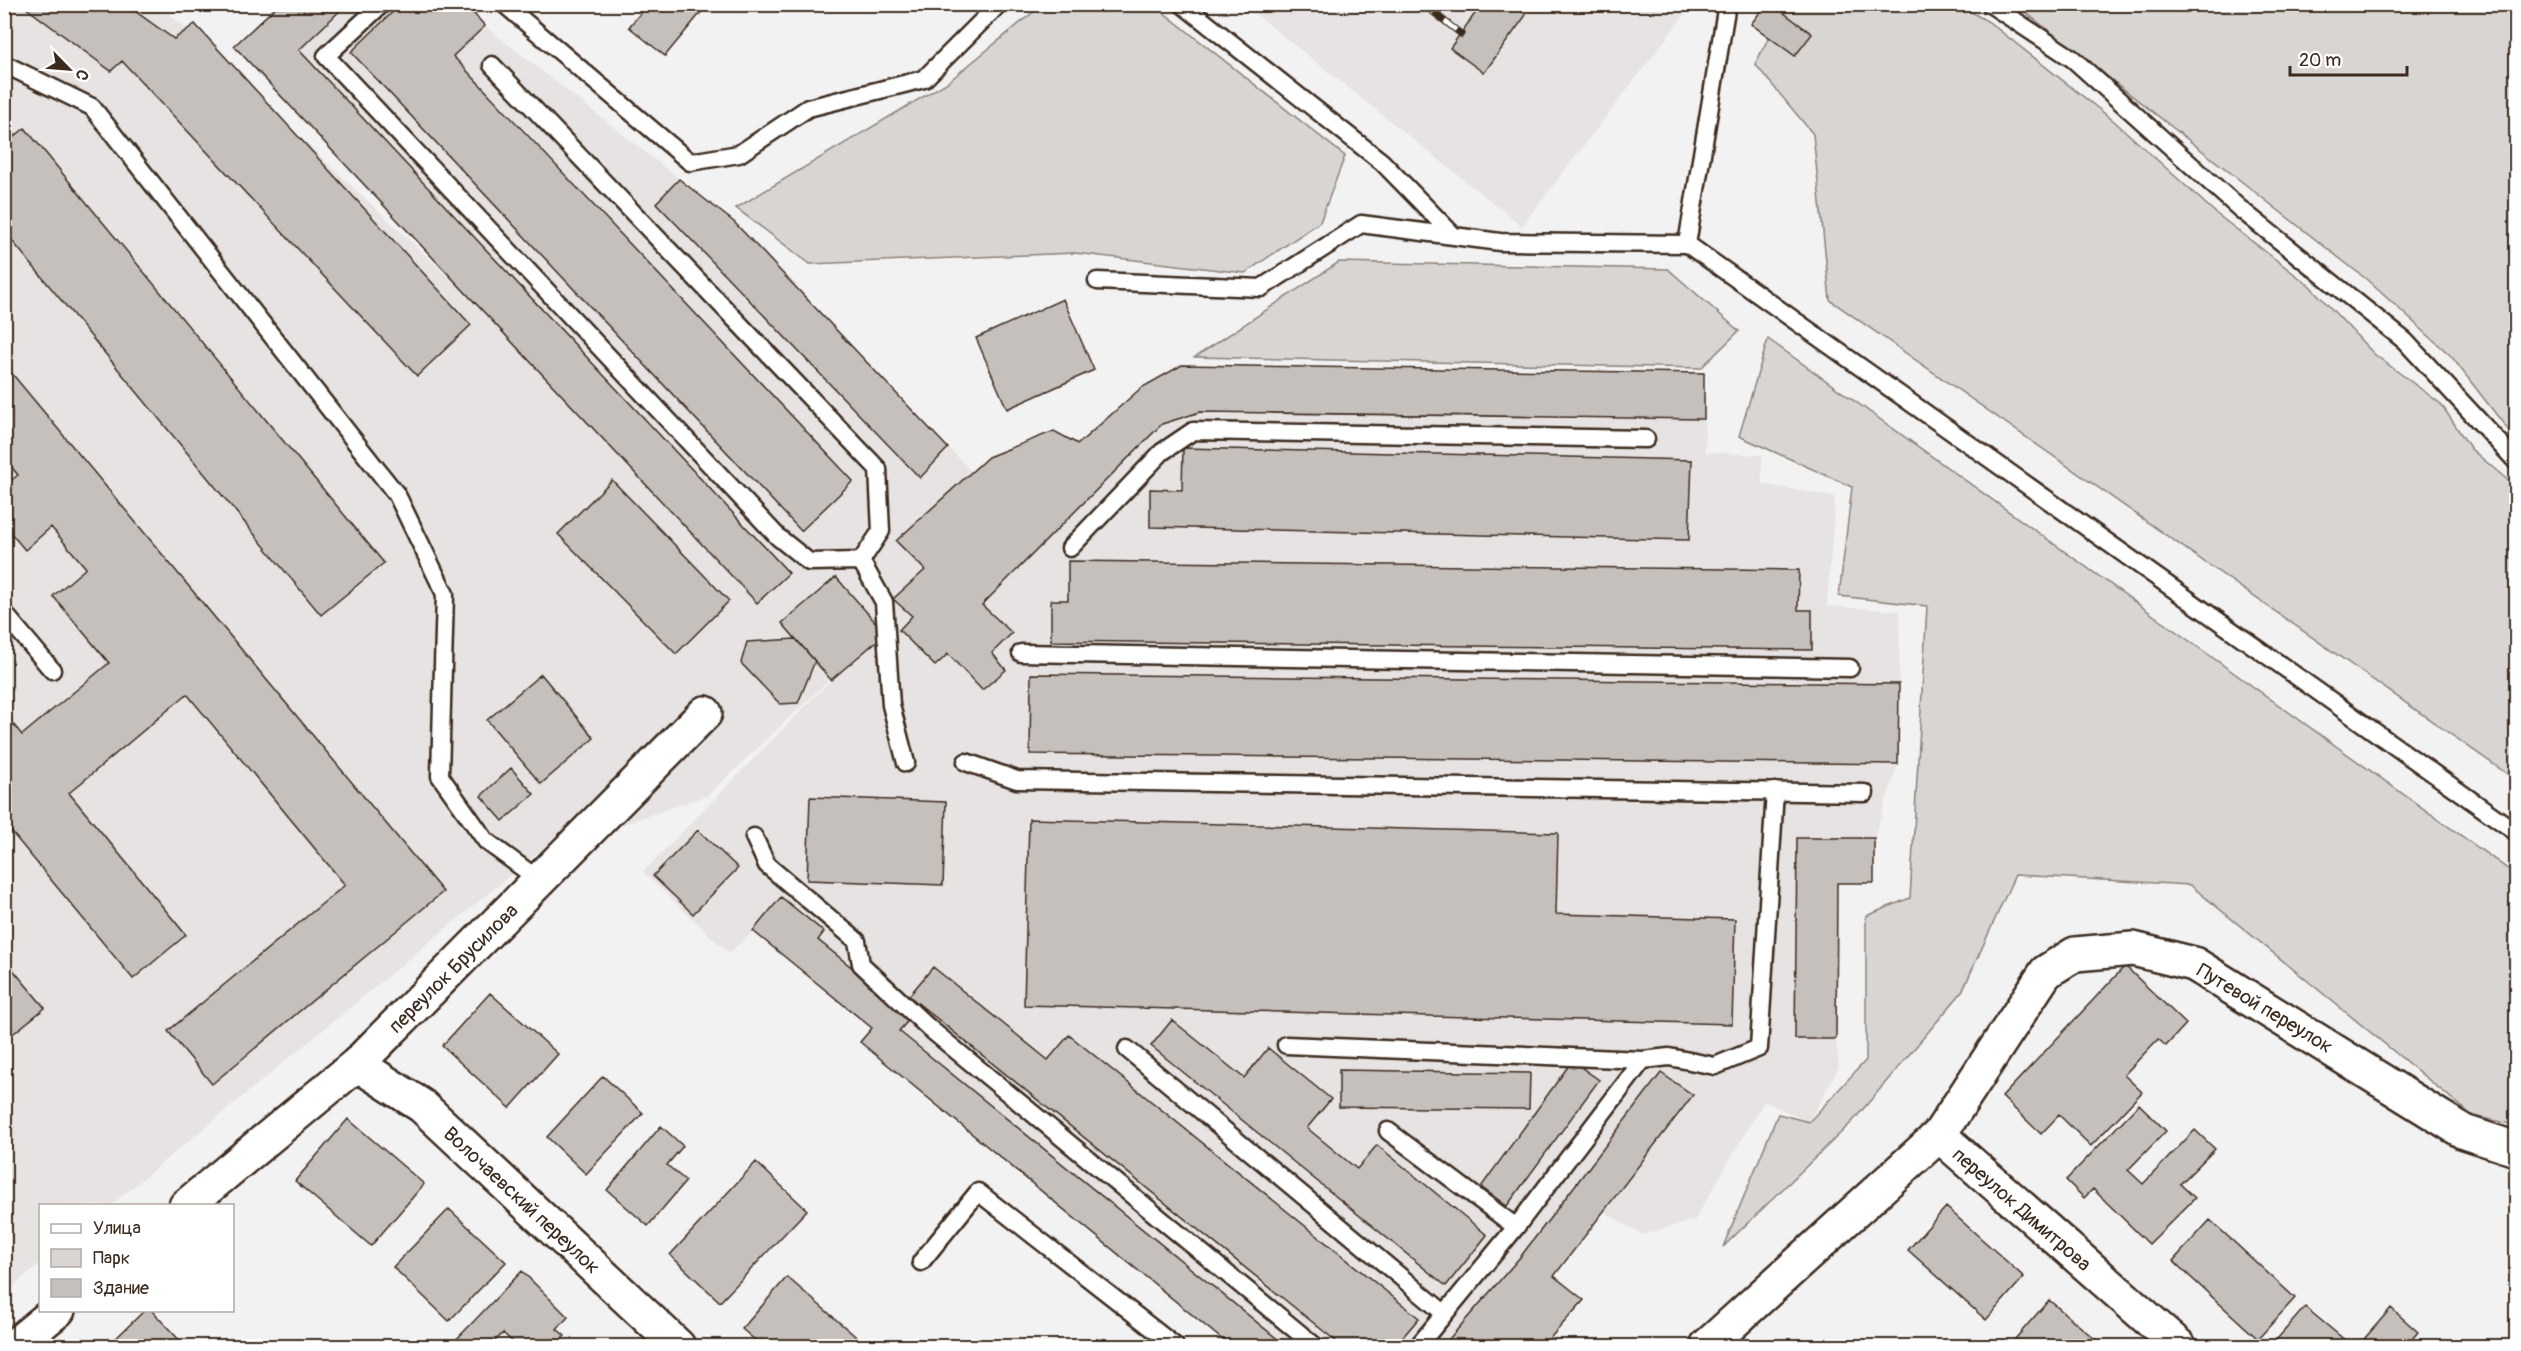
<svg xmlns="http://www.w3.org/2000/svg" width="2521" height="1351" viewBox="0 0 2521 1351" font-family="Pangolin,sans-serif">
	<rect width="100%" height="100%" fill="#f3f2f2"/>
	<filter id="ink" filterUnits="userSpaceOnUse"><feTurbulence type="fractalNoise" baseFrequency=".0167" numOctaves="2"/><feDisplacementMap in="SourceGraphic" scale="12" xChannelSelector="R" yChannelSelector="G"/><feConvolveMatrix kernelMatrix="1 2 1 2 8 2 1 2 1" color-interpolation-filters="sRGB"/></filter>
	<g filter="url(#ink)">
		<!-- built -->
		<path fill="#e6e3e2" d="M5,5H160L457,285L234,46L279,5H465L485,26L734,222L972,472L988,457L1054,431L1078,444L1141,388L1182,365L1704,373L1705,452L1762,455V484L1835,497L1827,606L1900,611L1898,764L1874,838V883H1837L1836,1039L1839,1067L1809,1122L1764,1101L1695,1220L1642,1235L1604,1211L1554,1276L1584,1300L1543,1346H1230L860,1042L871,1028L754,931L729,953L643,872L831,680L877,640L869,642L708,795L536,854L111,1205L40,1206V1263L5,1293Z
			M1244,5H1692L1522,226Z"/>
		<!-- green -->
		<path fill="#d8d5d2" stroke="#8a8078" stroke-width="1.5" d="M1042,5H1154L1345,156L1320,222L1245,273L1075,253L810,264L736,208L948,82Z
			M1786,5H1959L1989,22L2114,121L2218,215L2310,286L2374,354L2441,404L2471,449L2516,487V780L1830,300L1813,134L1755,64Z
			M2016,5H2516V440L2451,356L2366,279Z
			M1339,262L1668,269L1739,331L1701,368L1195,357Z
			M1768,339L2516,875V1125L2473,1116L2190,885L2015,875L1962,992L1853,1121L1723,1247L1778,1114L1809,1122L1866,1060V916L1910,898L1927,606L1839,596L1852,487L1739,436Z"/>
		<!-- building -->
		<path fill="#c6c0bd" stroke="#3b2a1e" stroke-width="1.5" d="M21,4H125L174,39L195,24L471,325L417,376L122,61L111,71Z
			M279,4H347L299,50L789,573L757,603L234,46Z
			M401,4H465L485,26L453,56L853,481L801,531L351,52Z
			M648,4H708L665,56L629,27Z
			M1482,4H1511L1526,15L1484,73L1450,48Z
			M1766,4H1772L1812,34L1795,56L1751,24Z
			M25,128L384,563L321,615L4,231V145Z
			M679,179L734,222L948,448L920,478L656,203Z
			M1063,299L1094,370L1007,409L976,338Z
			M4,364L443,892L212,1084L168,1031L345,885L187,694L69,793L186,935L133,979L4,823V713L22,735L109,663L53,596L86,568L51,527L25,550L4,525V486L18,475L4,458Z
			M1182,365L1704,373V419L1200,412L1162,424L982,605L1012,633L992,653L1006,670L982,690L948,654L935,666L899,630L912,616L893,599L925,570L896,541L988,457L1054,431L1078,444L1141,388Z
			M1183,448L1692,460L1689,540L1150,527V489L1182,490Z
			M612,480L729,601L676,654L558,534Z
			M1068,561L1799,570L1798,610H1812V650L1051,641V600H1068Z
			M836,577L877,624L878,640L831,680L782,623Z
			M796,639L815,661L798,703L780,704L741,663L747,642Z
			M541,674L594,738L541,784L487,720Z
			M1031,674L1899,684L1898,764L1030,754Z
			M511,768L534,794L503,821L481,796Z
			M810,797L946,802L943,885L807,880Z
			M1029,819L1558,833L1556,914L1735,919L1732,1024L1024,1005Z
			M698,830L738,868L693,914L653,876Z
			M1797,838H1874V883H1837L1836,1039H1795Z
			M781,897L824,932L818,940L912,1016L899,1031L1286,1346H1230L860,1042L872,1028L753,931Z
			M4,959L45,1008L4,1041Z
			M2125,966L2186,1024L2166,1046L2158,1039L2124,1075L2142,1092L2091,1146L2059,1115L2041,1134L2002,1097Z
			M933,967L1048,1060L1069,1035L1419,1318L1395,1346H1342L909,996Z
			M490,993L558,1054L510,1108L442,1046Z
			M1172,1020L1244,1078L1268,1048L1331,1099L1307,1128L1357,1169L1377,1145L1487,1235L1446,1286L1151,1046Z
			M1572,1061L1599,1080L1507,1206L1481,1187Z
			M1339,1070L1530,1073L1529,1109L1339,1107Z
			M1661,1073L1693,1095L1554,1276L1584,1300L1543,1346H1443L1521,1256Z
			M603,1076L643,1113L586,1174L547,1137Z
			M2139,1104L2166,1131L2128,1170L2143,1184L2195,1130L2215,1149L2180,1184L2195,1198L2149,1244L2093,1189L2084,1198L2066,1180Z
			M348,1119L424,1184L371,1246L295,1181Z
			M661,1126L683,1146L667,1165L686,1181L648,1226L607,1190Z
			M756,1162L807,1210L720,1302L670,1255Z
			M1946,1207L2024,1277L1986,1320L1908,1250Z
			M449,1209L506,1262L449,1321L393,1267Z
			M2210,1220L2295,1298L2258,1339L2173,1261Z
			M522,1271L568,1317L557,1329L565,1336L554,1346H517L503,1333L490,1346H453L451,1345Z
			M787,1277L862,1342L858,1346H762L742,1329Z
			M2049,1300L2103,1346H2009Z
			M2305,1307L2352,1346H2271Z
			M2391,1308L2418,1332L2406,1346H2358Z
			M145,1310H151L185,1346H108Z"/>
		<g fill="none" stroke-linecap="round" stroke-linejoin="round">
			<defs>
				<path id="service" d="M382,4L326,56L778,537L809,562L861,561
					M504,4L690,162L739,154L808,108L924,79L999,4
					M1182,4L1382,162L1454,236
					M1990,4L2073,59L2239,208L2405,341L2516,461
					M4,64L92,107L397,495L445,594L440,776L486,841L539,880
					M492,65L878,469L881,531L861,561L884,602L891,705L906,763
					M1687,244L1727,4
					M1097,281L1261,288L1361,224L1500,242L1687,244L2516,832
					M1070,548L1162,452L1193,431L1646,439
					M4,613L52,670
					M1021,653L1850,668
					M966,762L1017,780L1865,793
					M754,837L767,865L857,941L861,964L929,1028L1315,1346
					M1286,1045L1643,1060
					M1127,1049L1444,1313
					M1388,1131L1516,1227
					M921,1262L978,1192L1175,1346
					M1418,1346L1516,1227L1643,1060L1669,1057L1715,1066L1759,1048L1775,791"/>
				<path id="minor" d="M357,1064L422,1106L678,1346
					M1939,1135L2179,1346
					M186,1206L357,1064L705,713
					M14,1346L58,1310
					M1707,1346L1939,1135L2046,972L2075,954L2133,949L2194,964L2464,1132L2516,1149"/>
			</defs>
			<!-- service casing -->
			<use href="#service" stroke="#3b2a1e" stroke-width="21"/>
			<!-- minor casing -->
			<use href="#minor" stroke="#3b2a1e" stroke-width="38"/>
			<!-- service -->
			<use href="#service" stroke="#fff" stroke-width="16"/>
			<!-- minor -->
			<use href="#minor" stroke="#fff" stroke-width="33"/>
			<defs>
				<path id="rail" d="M1423,4L1461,34"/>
			</defs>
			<!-- rail casing -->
			<use href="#rail" stroke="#3b2a1e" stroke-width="7"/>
			<!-- rail -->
			<use href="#rail" stroke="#fff" stroke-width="4.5" stroke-dasharray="14" stroke-linecap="butt"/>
		</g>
	</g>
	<g text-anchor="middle" stroke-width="4.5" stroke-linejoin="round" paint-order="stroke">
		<!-- street labels -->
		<g font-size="20" fill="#3b2a1e" stroke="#fff">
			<text transform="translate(453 968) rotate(-45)" y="7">переулок Брусилова</text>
			<text transform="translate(2265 1008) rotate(31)" y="7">Путевой переулок</text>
			<text transform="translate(522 1200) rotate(43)" y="7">Волочаевский переулок</text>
			<text transform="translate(2022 1209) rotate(41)" y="7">переулок Димитрова</text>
		</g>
	</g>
	<!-- margin -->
	<rect width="2521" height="1351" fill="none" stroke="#fff" stroke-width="24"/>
	<rect x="12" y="12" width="2497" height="1327" fill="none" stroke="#3b2a1e" stroke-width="2" filter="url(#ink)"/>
	<!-- legend -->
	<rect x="39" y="1204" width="195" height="108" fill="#ffffff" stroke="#b1aaa5" stroke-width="1.5"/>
	<rect x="51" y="1224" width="30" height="9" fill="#ffffff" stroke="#b1aaa5" stroke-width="1.5"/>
	<text x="93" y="1234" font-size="18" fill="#3b2a1e">Улица</text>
	<rect x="51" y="1249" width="30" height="18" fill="#d8d5d2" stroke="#b1aaa5" stroke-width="1.5"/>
	<text x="93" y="1264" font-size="18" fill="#3b2a1e">Парк</text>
	<rect x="51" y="1279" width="30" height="18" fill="#c6c0bd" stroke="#b1aaa5" stroke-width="1.5"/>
	<text x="93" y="1294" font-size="18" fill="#3b2a1e">Здание</text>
	<!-- north arrow -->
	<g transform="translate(69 69) rotate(115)" stroke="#ffffff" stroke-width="4.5" paint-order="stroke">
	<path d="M0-4.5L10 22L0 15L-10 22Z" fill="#3b2a1e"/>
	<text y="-9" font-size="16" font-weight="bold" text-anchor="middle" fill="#3b2a1e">С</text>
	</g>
	<!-- scale -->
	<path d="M2290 66v9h117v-9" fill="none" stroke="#3b2a1e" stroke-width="3"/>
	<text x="2299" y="66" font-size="18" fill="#3b2a1e" stroke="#ffffff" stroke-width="4.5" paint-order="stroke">20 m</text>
</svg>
